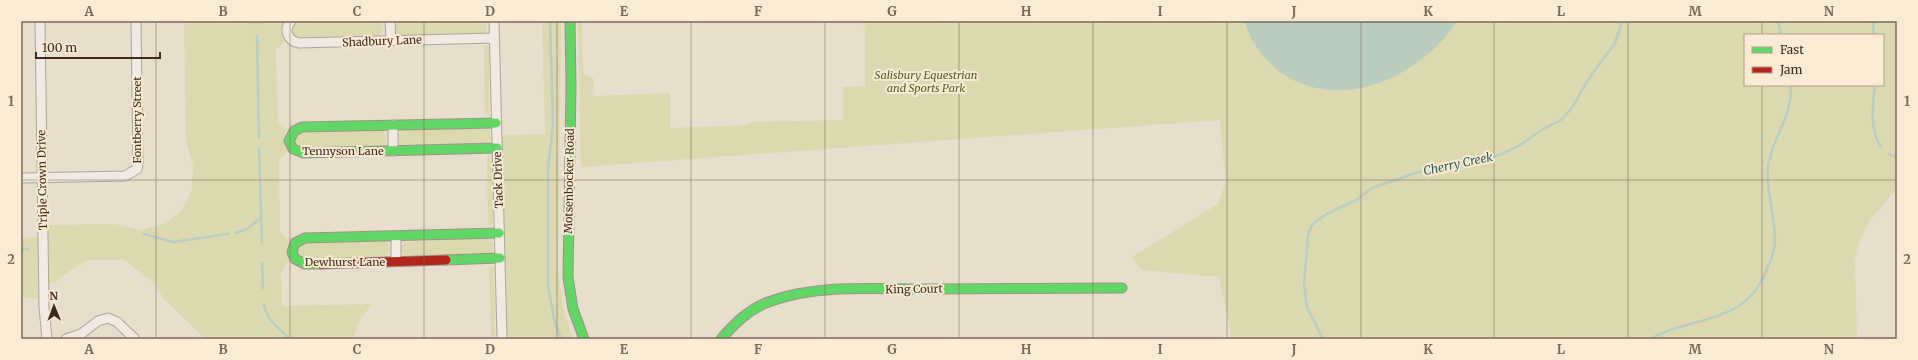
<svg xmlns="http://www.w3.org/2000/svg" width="1918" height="360" viewBox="0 0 1918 360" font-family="Merriweather,serif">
	<rect width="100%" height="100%" fill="#e8dece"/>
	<!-- green -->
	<path fill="#dcd8af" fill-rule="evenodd" d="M184,21H283L281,33L284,41L276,50L278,121L287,130C282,137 283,144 287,151L279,161L280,232L289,240L286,249L289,260L281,271L282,306L372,304L359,321L353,339H205L164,299L154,283L124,260H88L71,270L54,283H49L48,225L114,224L142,230L165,224L183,209L192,189L193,166L186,140Z
		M379,21L384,26L383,31L376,38L299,39L292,34V28L297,22Z
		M398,21H485L487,24L486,31L480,35L399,36L396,31L395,26Z
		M542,21H561L558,267L563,308L573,339H507L502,137L507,135L545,134Z
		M578,21H582L583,73L594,79L592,96L670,93V128L748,125L749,122L843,120V87L865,86V30L863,21H1897V191L1892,194L1871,219L1858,244L1855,262L1857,339H1232L1219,277L1142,270L1132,257L1218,204L1226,182L1220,120L581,167ZM1745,35H1883V85H1745Z
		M487,45L489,50V115H485L484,46Z
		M484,127L489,130L491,138L484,144H401C397,140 398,134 403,130Z
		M383,131L387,140L383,146L304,149L297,146L295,137L298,133Z
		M490,156L492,161L493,222L491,226L488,224L487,157Z
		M38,237V298H21V238Z
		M487,237L494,244L492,251L487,255H404L401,250L404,242Z
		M386,241L390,250L387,256L308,260L300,257L298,249L301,244Z
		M493,266L494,269L495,339L491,338L489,267Z"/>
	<!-- water -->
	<path fill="#bacdbf" d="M1244,21H1457C1423,73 1351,110 1291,79C1269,67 1252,46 1244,21Z"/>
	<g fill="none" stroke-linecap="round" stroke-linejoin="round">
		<!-- stream -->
		<path stroke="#bacdbf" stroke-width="2.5" d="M256,21V24
			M550,21L553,125L548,170V285L554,319L561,339
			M1778,21L1781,35
			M1873,21L1874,35
			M257,36L259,137
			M1875,85C1873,105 1869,130 1881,147
			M259,148L262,243
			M1889,154L1897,158
			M236,233L247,229L261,218
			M144,234L173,242L228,234
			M21,249H28
			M262,263L263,288
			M264,304C266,320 279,328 290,339
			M1323,339L1307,307L1304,285L1308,236L1311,227L1316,221L1327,214L1358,199L1372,188L1430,168L1459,166L1502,154L1520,145L1543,129L1561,120L1571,109L1590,77L1615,43L1622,21
			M1650,339C1692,315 1742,326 1765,274C1769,264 1775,253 1775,242C1776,218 1766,194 1768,169C1771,138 1793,117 1791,85"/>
		<defs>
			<path id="street" d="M40,21L44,307L47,339
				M291,21C283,30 288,41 299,43L494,38
				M390,21L391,40
				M494,21L502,339
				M393,125V151
				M21,178L125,176L137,169L138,164L136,21
				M396,236V261
				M66,339L81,334L98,321L108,318L117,322L135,339"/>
			<path id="fast" d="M570,21L571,85L568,277L573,309L584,339
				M496,123L302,127L294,131L289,141L293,149L303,153L497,148
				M446,260L500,258
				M321,264H305L295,259L292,252L295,243L305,238L499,233
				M721,339C735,323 750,308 771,301C820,284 877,289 928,289C993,289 1057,288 1122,288"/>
			<path id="jam" d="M321,264L446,260"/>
		</defs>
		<!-- street casing -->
		<use href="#street" stroke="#aea398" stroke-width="11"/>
		<!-- fast casing -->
		<use href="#fast" stroke="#9e9387" stroke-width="11"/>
		<!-- jam casing -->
		<use href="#jam" stroke="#9e9387" stroke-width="11"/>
		<!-- street -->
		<use href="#street" stroke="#f0eae2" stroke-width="9"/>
		<!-- fast -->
		<use href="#fast" stroke="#63d668" stroke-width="9"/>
		<!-- jam -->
		<use href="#jam" stroke="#b3261e" stroke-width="9"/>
	</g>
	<!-- grid -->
	<path fill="none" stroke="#7a695b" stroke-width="1" stroke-opacity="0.55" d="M156,21V339M290,21V339M424,21V339M557,21V339M691,21V339M825,21V339M959,21V339M1093,21V339M1227,21V339M1361,21V339M1494,21V339M1628,21V339M1762,21V35M1762,85V339M21,180H1897"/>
	<g text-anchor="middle" stroke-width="4" stroke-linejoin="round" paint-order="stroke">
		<!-- street labels -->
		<g font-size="11" fill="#3f2a1d" stroke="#faebd5">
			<text transform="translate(382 41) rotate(-2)" y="4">Shadbury Lane</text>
			<text transform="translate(137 120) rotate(-90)" y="4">Fontberry Street</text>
			<text x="343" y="155">Tennyson Lane</text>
			<text transform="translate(42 180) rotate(-91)" y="4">Triple Crown Drive</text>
			<text transform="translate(498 180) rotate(-92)" y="4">Tack Drive</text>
			<text transform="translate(569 181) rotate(-89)" y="4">Motsenbocker Road</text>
			<text x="345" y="266">Dewhurst Lane</text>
			<text transform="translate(914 289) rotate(-1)" y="4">King Court</text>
		</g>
		<!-- park labels -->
		<g font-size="11" font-style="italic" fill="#565e21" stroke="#faebd5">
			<text x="926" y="79">Salisbury Equestrian<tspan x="926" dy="13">and Sports Park</tspan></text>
		</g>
		<!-- water labels -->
		<g font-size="12" font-style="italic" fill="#2b6057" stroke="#faebd5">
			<text transform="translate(1458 164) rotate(-12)" y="4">Cherry Creek</text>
		</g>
	</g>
	<!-- border -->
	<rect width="1918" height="360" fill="none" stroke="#faebd5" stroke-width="44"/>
	<!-- legend -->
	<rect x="1744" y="34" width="140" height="52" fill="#faebd5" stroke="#af9e8b"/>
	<rect x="1752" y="47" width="20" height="6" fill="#63d668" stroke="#af9e8b"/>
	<text x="1780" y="54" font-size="12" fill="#3f2a1d">Fast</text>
	<rect x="1752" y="67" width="20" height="6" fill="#b3261e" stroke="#af9e8b"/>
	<text x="1780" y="74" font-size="12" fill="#3f2a1d">Jam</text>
	<!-- north arrow -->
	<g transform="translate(54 306) rotate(359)" stroke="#faebd5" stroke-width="3" paint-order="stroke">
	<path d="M0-3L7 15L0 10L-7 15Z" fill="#3f2a1d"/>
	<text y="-6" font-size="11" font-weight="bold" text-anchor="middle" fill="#3f2a1d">N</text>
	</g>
	<!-- scale -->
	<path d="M36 52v6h124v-6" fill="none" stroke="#3f2a1d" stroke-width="2"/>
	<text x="42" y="52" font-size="12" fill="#3f2a1d" stroke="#faebd5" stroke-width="3" paint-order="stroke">100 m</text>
	<rect x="22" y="22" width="1874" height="316" fill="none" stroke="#7a695b" stroke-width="1.5"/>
	<g font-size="13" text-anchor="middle" font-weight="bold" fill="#7a695b">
		<text x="89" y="16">A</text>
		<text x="223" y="16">B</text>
		<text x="357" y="16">C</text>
		<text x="490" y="16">D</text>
		<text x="624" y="16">E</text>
		<text x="758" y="16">F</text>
		<text x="892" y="16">G</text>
		<text x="1026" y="16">H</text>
		<text x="1160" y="16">I</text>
		<text x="1294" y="16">J</text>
		<text x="1428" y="16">K</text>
		<text x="1561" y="16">L</text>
		<text x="1695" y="16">M</text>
		<text x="1829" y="16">N</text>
		<text x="11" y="106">1</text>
		<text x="1907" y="106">1</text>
		<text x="11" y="264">2</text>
		<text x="1907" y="264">2</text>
		<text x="89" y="354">A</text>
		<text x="223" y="354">B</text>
		<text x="357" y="354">C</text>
		<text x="490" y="354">D</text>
		<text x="624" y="354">E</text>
		<text x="758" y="354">F</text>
		<text x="892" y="354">G</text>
		<text x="1026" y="354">H</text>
		<text x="1160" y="354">I</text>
		<text x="1294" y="354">J</text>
		<text x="1428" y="354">K</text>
		<text x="1561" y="354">L</text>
		<text x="1695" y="354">M</text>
		<text x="1829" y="354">N</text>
	</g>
</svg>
